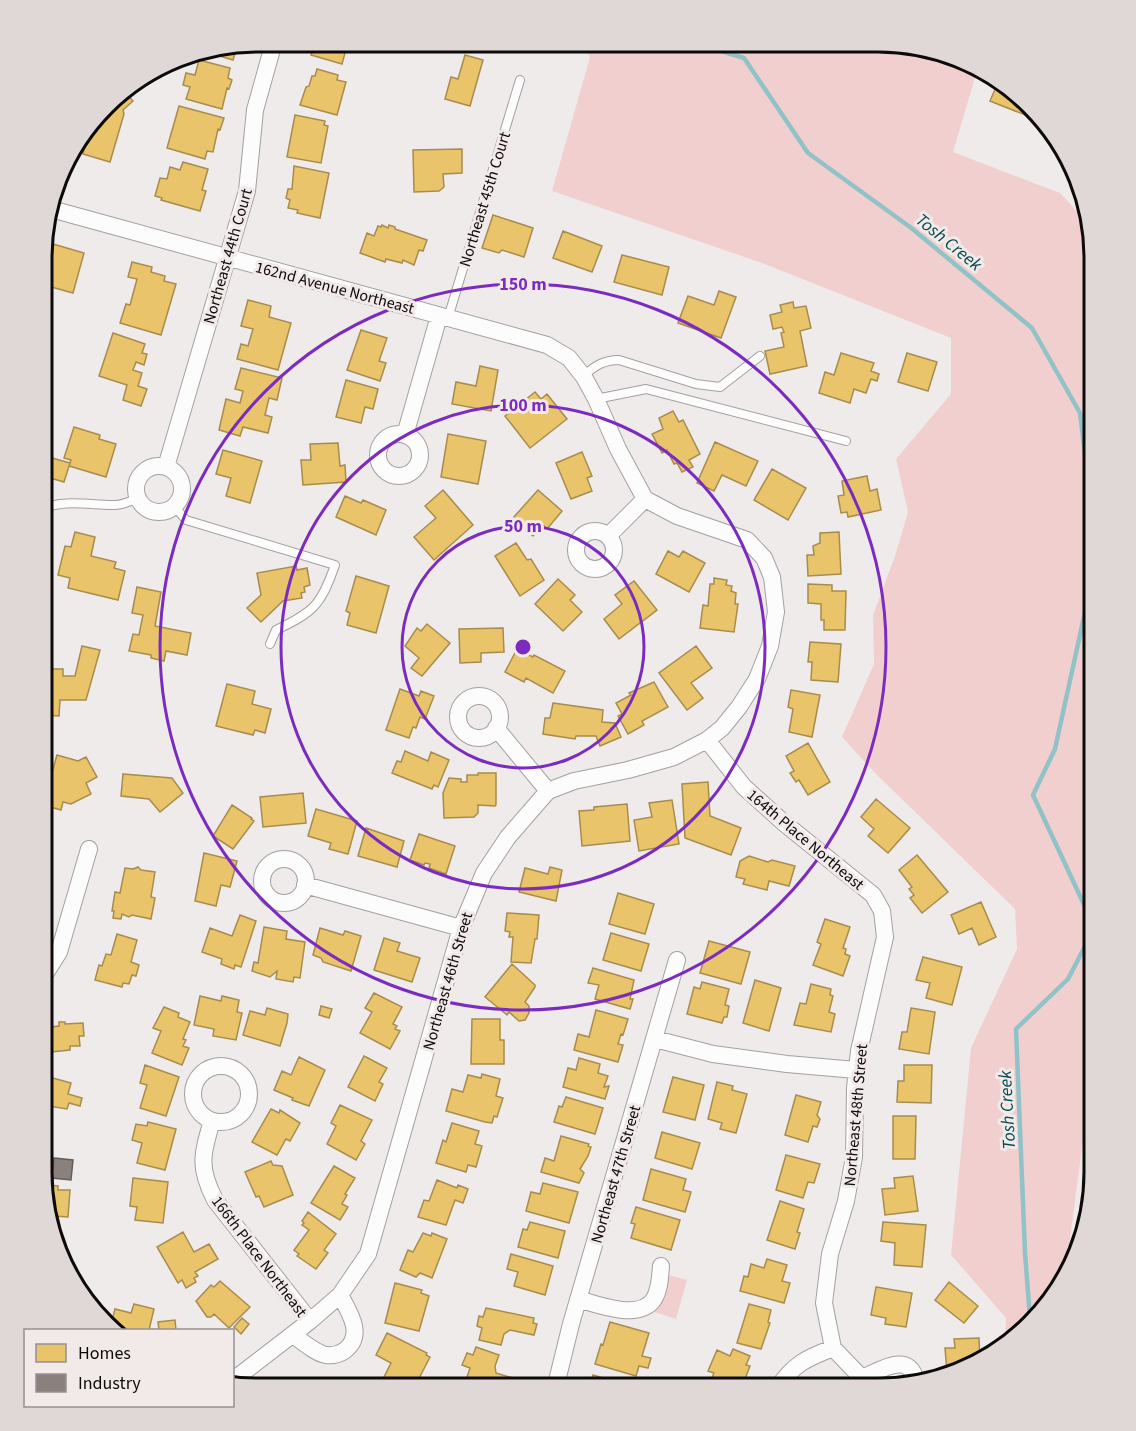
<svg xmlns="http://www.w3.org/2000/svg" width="1136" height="1431" viewBox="0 0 1136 1431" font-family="'Source Sans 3',sans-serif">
	<rect width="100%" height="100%" fill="#f0ebeb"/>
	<!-- green -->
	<path fill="#f2cfcf" d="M584,43L906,44L977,71L953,152L1060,193L1083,218L1094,258V1099L1088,1101L1069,1247L1072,1251L1058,1292L1005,1342L1006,1318L951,1255L971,1048L1017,949L1015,909L875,773L842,737L874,664L873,615L895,556L908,512L896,459L951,394V338L762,263L552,191L590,57Z
		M665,1274L687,1280L676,1319L654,1312Z"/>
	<!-- homes -->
	<path fill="#e9c46a" stroke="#a78c4d" stroke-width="1.5" d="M311,42H348L342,64L311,55L314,45L310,46Z
		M243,45L241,51L236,50L233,60L203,51Z
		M465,55L483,60L470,106L445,99L451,77L458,79Z
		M199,60L230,68L228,78L232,80L229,89L227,88L222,109L186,99L190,87L183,85L186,73L195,75Z
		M317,69L338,75L337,80L346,82L337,115L300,105L306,87L309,86L312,76H315Z
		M999,80L1033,116V118L990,101Z
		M124,91L133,101L123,110L124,114L110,162L83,154L84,149L74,146L91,126L95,127L98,117L105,109L109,110L111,106L115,107L116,103L113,100Z
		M179,106L224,118L220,130L218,129L213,152L207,151L205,159L167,148Z
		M295,115L325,121L324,125L328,126L321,163L287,157Z
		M462,149V173L443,174L444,187L439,191L414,192L413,150Z
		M183,162L208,169L202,190L206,191L200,211L161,200L162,198L155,196L160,178L167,179L170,167L180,170Z
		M294,166L329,173L320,218L297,213L298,210L288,208L290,200L286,198L288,189H292Z
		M493,215L533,228L524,257L502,250L499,253L482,248Z
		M382,225L388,228L389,225L395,227V229L427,240L423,251L419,250L414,265L403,260L402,263L386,259L385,262L360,253L367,233L374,236L378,226L381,227Z
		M563,231L602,246L592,272L553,258Z
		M53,244L84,253L73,293L44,285L46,266L44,265V249L51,251Z
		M622,255L669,267L662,295L614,282Z
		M132,262L152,267L151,272L165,276L164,281L176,284L161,335L120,323L126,304L130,305L137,279L128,277Z
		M719,291L736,297L721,338L678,323L688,296L714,305Z
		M248,300L271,306L269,317L291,323L278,370L237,359L241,344L248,346L253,329L241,326Z
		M793,302L794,308L806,306L811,328L800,331L807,366L770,374L765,351L784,347L781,333L784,332L782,327L773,329L770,315L782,312L780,305Z
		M361,330L387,338L379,361L386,363L380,381L347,370Z
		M113,333L145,344L142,353L147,354L144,365L136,362L133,370L142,373L138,386L147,389L141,406L123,400L127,385L99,376Z
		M841,353L874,363L871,371L879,374L877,381L871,379L866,393L854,389L850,403L819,393L825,372L834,375Z
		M907,353L937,362L928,391L898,382Z
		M480,366L498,370L491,411L452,404L456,382L476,386Z
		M241,368L282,378L277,400L269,398L265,415L272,417L268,433L243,427L240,436L219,430L226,399L240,403L243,391L235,389Z
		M346,380L378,389L373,409L365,407L361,423L336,417Z
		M535,392L541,399L547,394L567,419L530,448L505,416Z
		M673,411L679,422L683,420L700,454L689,460L693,467L682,472L677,463L674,464L667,450L662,453L652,434L663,429L659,418Z
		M74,427L100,435L99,439L116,444L106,477L69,466L71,460L64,458Z
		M448,434L486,441L478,484L441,477Z
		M715,442L758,461L746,486L722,475L714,491L697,483Z
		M338,443L340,466L345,465L346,482L303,485L301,460H311L310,444Z
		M223,450L262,461L250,503L226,496L231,478L216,474Z
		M582,452L592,476L587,478L592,491L571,499L556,463Z
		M45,456L70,463L64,482L43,476Z
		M772,469L806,488L788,520L754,500Z
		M867,476L870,491L877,489L881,510L848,517L847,512L841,513L838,496L844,495L842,481Z
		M443,490L473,525L434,560L414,537L436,518L425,506Z
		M538,490L562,511L547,529L543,525L533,536L513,518Z
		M345,496L361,503L363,500L386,510L376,535L336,517Z
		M75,532L95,537L91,556L116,562L114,568L125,571L118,600L68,588L70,578L58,575L65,546L71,547Z
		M839,532L841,574L808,576L807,555H814L813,546L820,543V533Z
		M516,543L527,560L531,559L544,580L520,596L495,556Z
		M668,551L679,557L683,551L705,563L689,592L656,574Z
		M296,566L297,570L307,568L310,585L304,587L305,592L301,593L302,598L283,601L261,622L247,608L261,595L257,573Z
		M356,576L389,586L376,633L347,625L350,613L346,611Z
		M714,578L727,580L726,585L732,586L731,591L736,593L735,604H738L734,632L700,628L703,605L708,606L710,584H714Z
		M558,579L575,595L570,600L582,612L563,631L535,604Z
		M634,581L657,610L619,639L604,619L622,604L615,595Z
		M808,584L832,585V591H846L845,630H824V620H821V604L808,603Z
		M137,587L161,592L155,626L191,633L187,655L166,651L164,661L151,658V655L129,651L133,634L139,635L143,615L132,613Z
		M427,624L450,643L422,676L411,668L419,658L405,646L417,628L421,631Z
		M503,628L504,652L481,653V662L460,663L459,629Z
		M810,642L841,644L838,682L811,680L812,662H808Z
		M82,646L100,650L86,700H60L59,716L43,715V677H47V669H63V676H75Z
		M696,646L712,668L691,683L703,698L687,710L659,673Z
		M517,649L533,657L534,655L565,671L553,693L526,678L524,682L505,672Z
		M654,682L668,707L642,721L644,725L628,734L618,716L622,714L616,703L631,695L629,693Z
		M227,684L255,691L252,704L271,709L265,733L255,730L253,735L216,726Z
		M400,689L419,696L421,691L434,696L425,719L420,717L416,728L413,727L409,738L386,730Z
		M791,690L820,695L812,737L789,732L793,709L788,707Z
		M553,703L603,710L602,722L615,723L621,737L600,746L596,736H576L575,739L543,734L545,718H550Z
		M808,743L830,782L808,795L799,780L796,782L790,773L794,771L786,756Z
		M405,751L428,761L431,752L449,760L438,787L434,785L432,789L392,773L397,761L401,762Z
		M57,755L78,761L86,757L97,777L86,783L91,794L71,804L63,802L61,810L43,805Z
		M478,773H496V805L495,806L478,805V813L474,817L444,818L443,793L449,778L461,779V782H467V775H478Z
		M123,774L172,778L183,793L160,812L149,799L121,796Z
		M708,782L710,816L741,828L731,855L685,838L682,784Z
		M303,793L306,823L263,827L260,797Z
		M876,799L910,828L888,853L868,836L874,829L861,817Z
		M672,800L679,844L639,851L634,820L652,817L649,803Z
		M627,804L630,841L582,846L579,811L594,810V807Z
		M232,805L252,818L251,819L254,821L233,849L213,836Z
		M316,809L357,821L348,854L329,849L331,843L308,836Z
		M366,828L404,841L397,867L358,856Z
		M419,834L455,846L446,874L429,868L430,864L425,863L424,865L410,860Z
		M204,853L237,861L230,887L221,885L216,906L195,901Z
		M917,855L948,892L922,913L910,898L914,895L909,889L912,887L899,870Z
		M749,856L768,862L772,860L795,866L789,886L769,881L767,890L743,884L745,879L736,877L740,861Z
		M138,867L141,870L155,872L151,897L155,898L151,919L132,915L129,917L122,914L121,919L113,918L114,911H112L115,892L120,893L125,868L133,869Z
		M550,867L562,870L556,901L519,892L525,868L548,874Z
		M618,893L654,904L645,934L609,924Z
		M981,902L996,937L979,945L972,928L959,934L951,915Z
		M507,913L539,915L537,939H535L531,963L511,962L513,937H509L510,932L505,931Z
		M240,915L256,921L241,967L235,965L234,969L221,964L222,959L202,952L210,928L232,936Z
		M825,919L850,927L843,948L846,949L845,954L850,956L843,976L813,965L821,944L817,942Z
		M264,927L287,931L286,939L305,942L300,978L294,977L293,982L276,979L277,971L270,977L252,971L254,962L258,963Z
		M320,928L343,935L345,931L361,936L351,971L323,962L321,958L313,955Z
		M611,933L649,944L641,971L603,960Z
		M117,934L137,940L131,962L139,965L136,976L132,975L129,984L123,983L122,987L95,980L99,965L102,966L106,954L111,955Z
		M384,938L400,943L397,951L420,958L412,982L374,970Z
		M709,941L750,952L741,984L700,973Z
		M923,957L962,967L952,1005L926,998L930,983L916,980Z
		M512,964L535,985V987L525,1002L529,1006V1013L525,1020L519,1021L509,1012L507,1015L485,997Z
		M593,968L634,980L630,999H633L630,1009L595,999L599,985L588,983Z
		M755,980L781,988L769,1031L743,1023Z
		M702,982L729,989L725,1005L729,1006L727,1017H724L722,1023L687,1014L694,987L700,989Z
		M811,984L831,989L830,995L833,996L829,1012L835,1014L831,1032L794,1025L800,1003L806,1004Z
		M374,993L402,1007L393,1024L397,1026L395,1029L400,1031L390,1049L360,1033L372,1012L365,1008Z
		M200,996L221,1001L222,996L239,1000L237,1012L242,1013L236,1040L213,1036L214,1029L194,1025Z
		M321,1006L332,1009L329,1018L319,1015Z
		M164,1007L179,1013L178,1017L190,1022L183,1039L186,1040L183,1046L189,1048L182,1065L152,1053L161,1031L153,1028Z
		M267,1008L288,1014L287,1023L280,1046L243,1035L250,1011L265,1015Z
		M911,1008L935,1012L929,1054L899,1049L902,1032H907Z
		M596,1010L628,1019L623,1035L621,1034L618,1044L623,1045L618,1062L574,1050L578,1034L589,1037Z
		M472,1019H500V1040H504V1064H471Z
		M59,1022H65V1024L83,1023L84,1036H79L80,1046H70V1050L42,1053V1028L59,1026Z
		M364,1056L387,1068L379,1082L383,1084L375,1101L348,1087Z
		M299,1057L325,1070L309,1106L292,1100L293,1098L274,1090L282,1071L291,1075Z
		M579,1058L600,1064L598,1073L608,1076L604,1087L609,1086L605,1099L563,1087L568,1068L576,1070Z
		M145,1065L179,1077L166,1116L140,1108L147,1085L140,1083Z
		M904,1065H932L931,1103L897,1102L898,1081H904Z
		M482,1074L500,1079L496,1096L503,1098L497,1117L494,1116L492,1123L485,1122L446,1111L452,1089L463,1092L468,1075L481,1078Z
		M42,1075L71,1083L68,1094L82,1098L80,1106L69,1103L67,1109L49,1106L47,1112L42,1113Z
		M673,1077L704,1085L695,1120L663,1112Z
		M717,1082L733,1086L732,1090L747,1094L736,1133L720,1129L722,1123L708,1119Z
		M796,1095L821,1102L817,1115L820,1119L817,1127L813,1126L808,1142L785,1135Z
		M566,1097L603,1108L595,1134L554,1122L559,1106L562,1107Z
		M340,1105L372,1120L361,1141L365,1144L356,1160L327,1144L336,1126L331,1123Z
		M271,1109L279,1113L280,1110L300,1123L290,1141L286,1139L277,1155L252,1142Z
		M893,1116H916L915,1159H893Z
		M148,1122L176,1129L165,1170L137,1163L142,1143L132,1140L136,1124L147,1126Z
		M452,1123L479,1131L475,1144L482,1146L476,1167L468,1165L466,1172L436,1163L443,1140L446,1142Z
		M662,1132L700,1143L692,1169L655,1158Z
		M561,1136L589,1144L588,1146L591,1147L588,1156L580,1169L584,1173L579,1183L541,1172L545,1158L554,1161Z
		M786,1155L820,1164L814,1183L808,1182L803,1198L776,1190Z
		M271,1161L273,1165L282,1166L293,1195L264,1207L259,1196L256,1197L245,1172Z
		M334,1166L355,1178L345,1194L347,1195L342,1204L348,1207L340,1220L311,1203Z
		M651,1169L686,1179L683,1190L691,1192L685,1212L643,1200Z
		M913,1176L918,1211L885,1215L882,1189L895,1188L894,1178Z
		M133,1178L168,1182L163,1223L135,1220L137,1207L130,1206Z
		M437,1180L457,1188L458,1185L468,1189L463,1203L455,1200L446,1225L418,1217L424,1200L429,1201Z
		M543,1183L578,1192L569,1223L526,1211L531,1192L540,1194Z
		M48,1185L58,1186V1190H70L68,1217L54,1216L46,1188H48Z
		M780,1201L804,1209L797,1232L800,1233L795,1249L767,1240Z
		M636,1207L680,1220L671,1250L631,1238L635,1224L631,1223Z
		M308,1212L336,1234L324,1250L328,1253L316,1269L297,1256L299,1254L294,1250L309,1230L302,1225L304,1223L302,1221Z
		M530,1222L565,1231L558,1258L518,1247L523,1229L527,1230Z
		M883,1222L926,1225L922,1267L894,1265L895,1243L881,1241Z
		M183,1232L194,1252L209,1244L218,1259L195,1272L198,1276L194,1278L196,1282L186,1288L182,1280L178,1283L157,1247Z
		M423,1233L431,1236L432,1233L447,1239L432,1278L420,1273L416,1277L400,1270L408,1250L413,1252Z
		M511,1254L553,1266L545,1295L514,1286L518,1272L507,1269Z
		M767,1259L787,1265L782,1281L790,1283L784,1303L740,1291L744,1276L748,1277L751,1264L764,1268Z
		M220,1281L250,1307L229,1328L214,1314L211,1317H207L196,1301L211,1285L214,1287Z
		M949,1282L978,1306L964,1323L935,1300Z
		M395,1283L422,1290L421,1293L429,1296L419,1331L385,1323Z
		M876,1287L912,1293L906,1327L885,1324L886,1318L871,1315Z
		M134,1304L154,1309L149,1330H118L111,1324L115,1309L131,1313Z
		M749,1304L771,1310L768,1322L770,1323L761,1349L737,1343Z
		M486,1308L534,1318L533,1323L537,1324L534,1335L510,1330L504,1334L501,1345L479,1340L482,1328L477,1326L479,1316L483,1317Z
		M242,1318L249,1324L241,1334L234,1327Z
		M175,1320L176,1330H159L158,1322Z
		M610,1322L649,1333L642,1356L651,1358L648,1368L639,1366L636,1376L595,1364L601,1344L603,1345Z
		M387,1333L427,1353L426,1355L430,1357L415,1386L411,1384L409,1389H401L383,1379L391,1363L376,1355Z
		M979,1338L980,1362L947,1372L945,1348H955L954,1339Z
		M476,1347L499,1355L495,1366L496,1373L519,1380L516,1389H501L467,1377L470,1368L462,1365L467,1353L473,1355Z
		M733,1349L750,1356L746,1365L750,1366L743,1384L738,1382L735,1389H707L714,1373L708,1371L717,1350L730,1356Z
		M593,1375L634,1387V1389H589Z"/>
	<!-- industry -->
	<path fill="#8a817c" stroke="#645d5a" stroke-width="1.5" d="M54,1158L73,1160L71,1180L52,1178Z"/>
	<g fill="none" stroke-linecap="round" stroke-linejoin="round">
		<!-- stream -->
		<path stroke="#90c2c7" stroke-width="4.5" d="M695,43L744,58L808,153L910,227L1032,328L1080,413L1094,527
			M1094,926L1033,795L1055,749L1094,571
			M1030,1318L1025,1253L1016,1029L1068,979L1094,929"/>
		<defs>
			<path id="lane" d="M448,318L520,80
				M583,376C595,366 603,360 619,360L696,384L720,387L760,356
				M596,399L646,389L846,441
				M174,506L186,520L335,565C321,605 314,612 276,630L270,644
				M43,510C59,498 96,506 115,505C123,505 131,501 138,498"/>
			<path id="street" d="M51,209L547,345L569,358L584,377L596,399L618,449L645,499L677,516L747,540L764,558L772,577L776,612L770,646L757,679L739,707L722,728L707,740L674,757L628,770L574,781L548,791L508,837L484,873L461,928L368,1254L340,1295L310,1321L232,1381
				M378 455a21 21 0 1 1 42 0a21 21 0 1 1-42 0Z
				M405,435L439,316
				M136 489a23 23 0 1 1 46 0a23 23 0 1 1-46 0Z
				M166,467L247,191L255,110L274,42
				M576 550a19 19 0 1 1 38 0a19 19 0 1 1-38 0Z
				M608,536L645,499
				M458 717a21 21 0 1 1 42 0a21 21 0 1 1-42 0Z
				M496,728L548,791
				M707,740L744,787L784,823L873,895L882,911L885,937L859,1051L855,1088L854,1157L846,1201L830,1254L824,1303L833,1348L859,1375L869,1389
				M262 881a22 22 0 1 1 44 0a22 22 0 1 1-44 0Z
				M305,885L461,928
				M42,979L59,952L89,849
				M655,1039L713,1054L787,1064L856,1070
				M193 1094a28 28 0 1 1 56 0a28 28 0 1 1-56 0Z
				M212,1121C202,1154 198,1167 215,1200L310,1321
				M578,1299C598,1305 640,1321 654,1299C660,1289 660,1277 661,1266
				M293,1335C302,1341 315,1353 326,1355C333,1356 338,1355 344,1351C365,1336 350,1313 340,1295
				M862,1378C879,1371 910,1350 916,1381
				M555,1389L571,1324L677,960
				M777,1389C793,1364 807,1358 833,1348"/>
		</defs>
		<!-- lane casing -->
		<use href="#lane" stroke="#a3a0a0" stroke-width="10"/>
		<!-- street casing -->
		<use href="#street" stroke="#a3a0a0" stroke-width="18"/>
		<!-- lane -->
		<use href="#lane" stroke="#fdfcfc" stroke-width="8"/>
		<!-- street -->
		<use href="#street" stroke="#fdfcfc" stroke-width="16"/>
	</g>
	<!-- distance rings -->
	<g fill="none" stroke="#7b2cbf" stroke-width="3">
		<circle cx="523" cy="647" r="121"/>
		<circle cx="523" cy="647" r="242"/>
		<circle cx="523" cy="647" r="363"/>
	</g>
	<g text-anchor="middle" stroke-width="6" stroke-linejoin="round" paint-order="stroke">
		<!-- street labels -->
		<g font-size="16" fill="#0d0a0a" stroke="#f2e9e9">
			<text transform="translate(484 199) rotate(-73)" y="6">Northeast 45th Court</text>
			<text transform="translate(227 256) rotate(-74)" y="6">Northeast 44th Court</text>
			<text transform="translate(335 287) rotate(15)" y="6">162nd Avenue Northeast</text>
			<text transform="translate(806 839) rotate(40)" y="6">164th Place Northeast</text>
			<text transform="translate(447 981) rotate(-74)" y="6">Northeast 46th Street</text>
			<text transform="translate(855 1115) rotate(-85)" y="6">Northeast 48th Street</text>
			<text transform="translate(615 1174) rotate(-74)" y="6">Northeast 47th Street</text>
			<text transform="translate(260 1256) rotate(53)" y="6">166th Place Northeast</text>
		</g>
		<!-- water labels -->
		<g font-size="18" font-style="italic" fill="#03494f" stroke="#f2e9e9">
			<text transform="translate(949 242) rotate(39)" y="6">Tosh Creek</text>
			<text transform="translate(1007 1110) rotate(-93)" y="6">Tosh Creek</text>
		</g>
	</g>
	<!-- crop -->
	<path d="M0 0H1136V1431H0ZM258 52H878A206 206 0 0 1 1084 258V1172A206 206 0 0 1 878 1378H258A206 206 0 0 1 52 1172V258A206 206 0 0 1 258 52Z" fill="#e0d7d7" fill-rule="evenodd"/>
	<path fill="none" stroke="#0d0a0a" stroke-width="3" d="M258 52H878A206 206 0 0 1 1084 258V1172A206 206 0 0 1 878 1378H258A206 206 0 0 1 52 1172V258A206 206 0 0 1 258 52Z"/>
	<circle cx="523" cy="647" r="9" fill="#7b2cbf" stroke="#f2e9e9" stroke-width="3"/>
	<g font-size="18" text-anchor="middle" font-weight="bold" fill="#7b2cbf" stroke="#f2e9e9" stroke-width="6" stroke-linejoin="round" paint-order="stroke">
		<text x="523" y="290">150 m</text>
		<text x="523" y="411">100 m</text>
		<text x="523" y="532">50 m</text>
	</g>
	<!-- legend -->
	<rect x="24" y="1329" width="210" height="78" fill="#f2e9e9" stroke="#969090" stroke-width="1.5"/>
	<rect x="36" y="1344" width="30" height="18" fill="#e9c46a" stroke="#969090" stroke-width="1.5"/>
	<text x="78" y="1359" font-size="18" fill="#0d0a0a">Homes</text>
	<rect x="36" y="1374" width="30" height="18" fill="#8a817c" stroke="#969090" stroke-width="1.5"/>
	<text x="78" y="1389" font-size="18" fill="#0d0a0a">Industry</text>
</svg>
